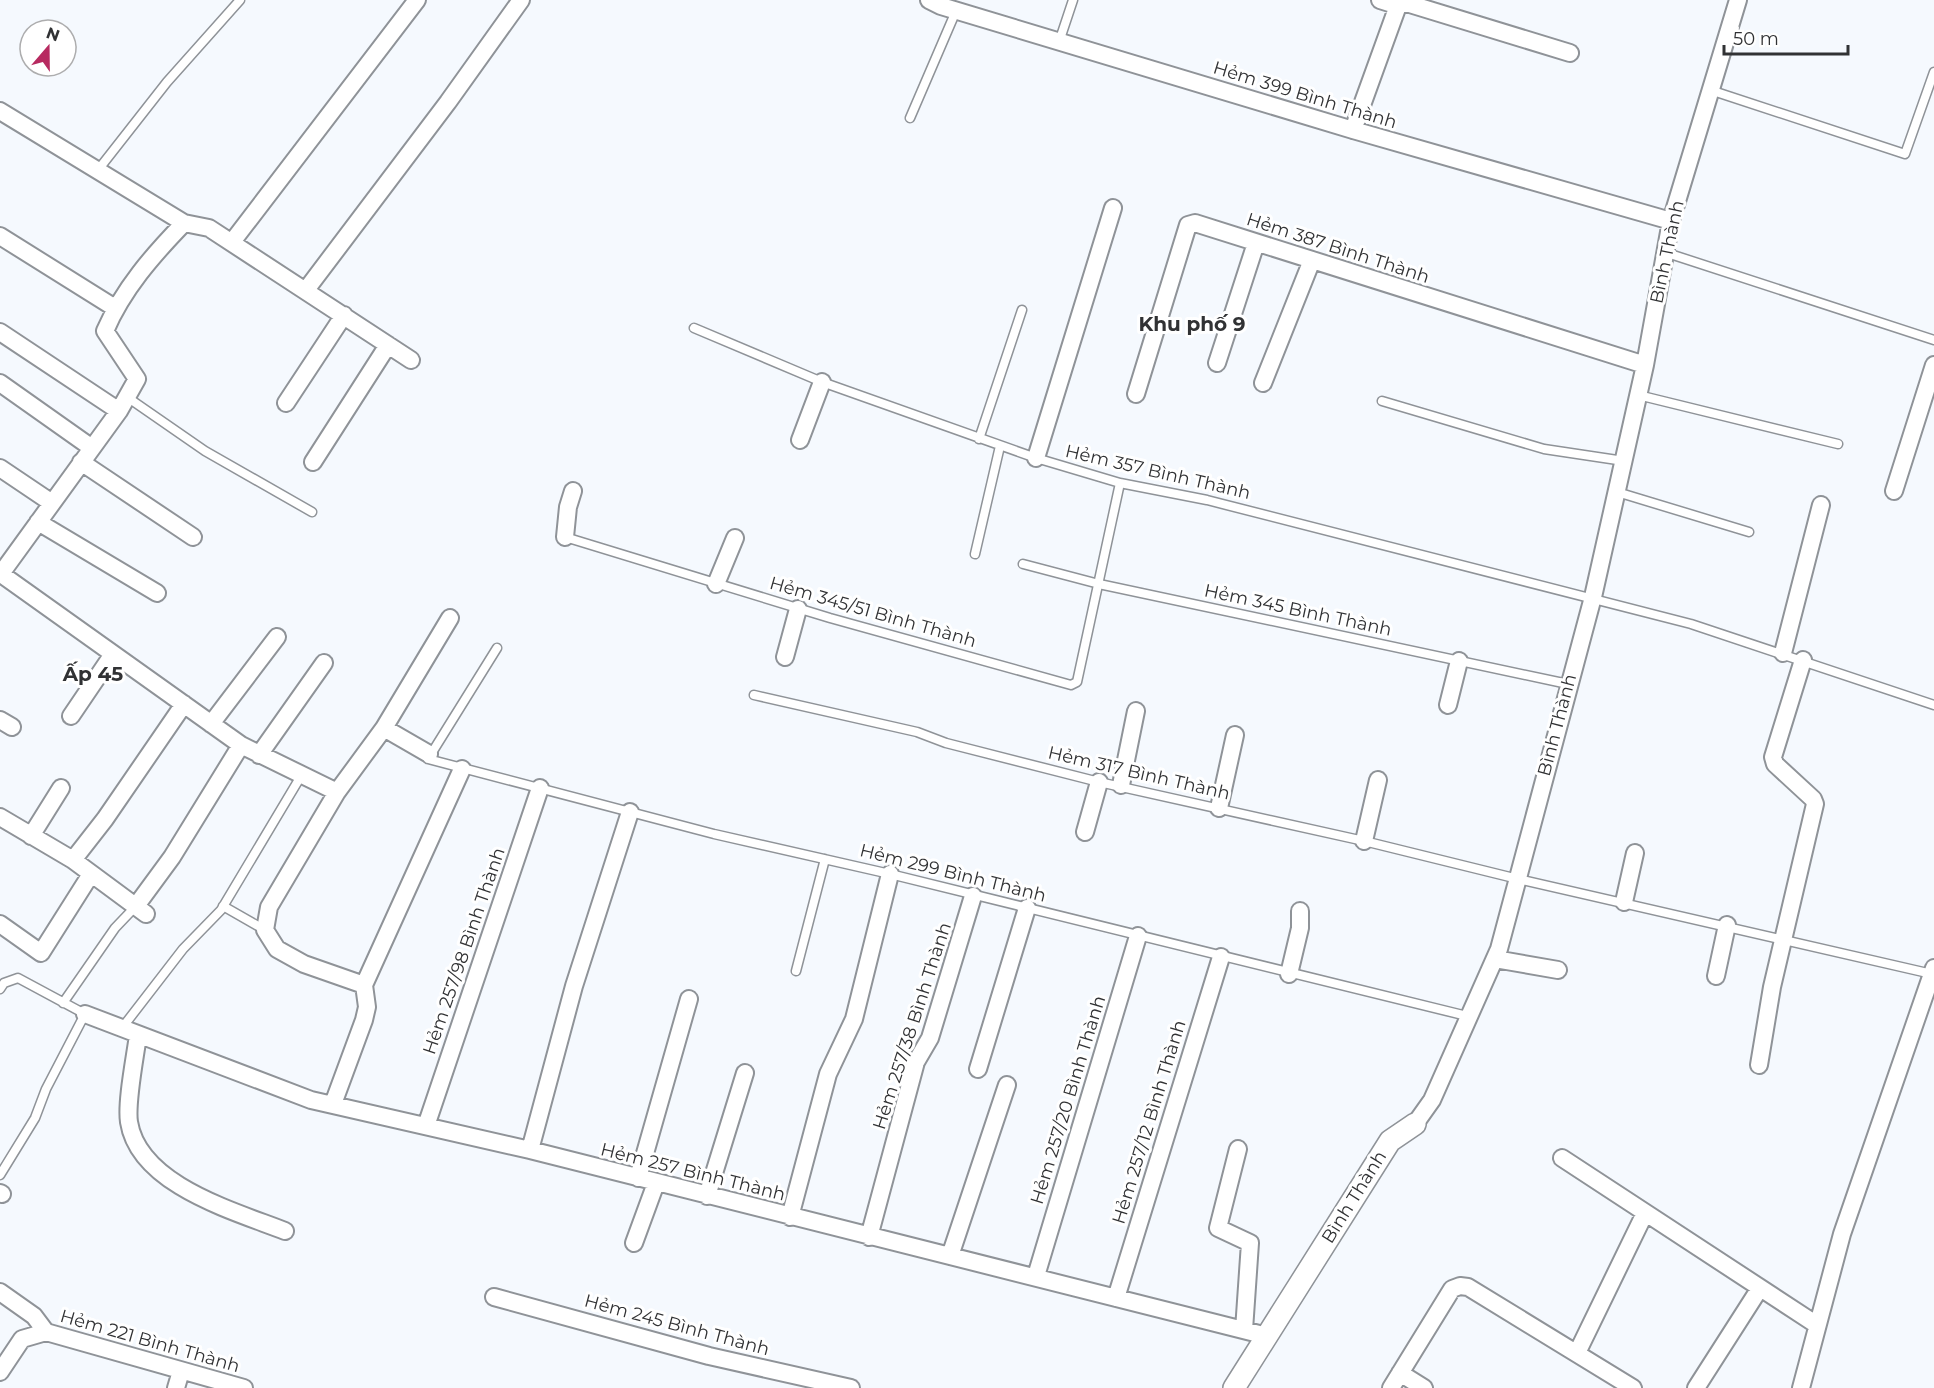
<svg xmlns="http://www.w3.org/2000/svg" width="1934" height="1388" viewBox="0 0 1934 1388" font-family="Montserrat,sans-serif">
	<rect width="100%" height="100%" fill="#f5f9fe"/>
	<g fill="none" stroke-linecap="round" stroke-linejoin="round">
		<defs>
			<path id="service" d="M1059,42L1073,0
				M1710,90L1905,154L1934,72
				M910,118L956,11
				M98,170L167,82L240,0
				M1664,252L1934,340
				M694,328L822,382L1036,458L1120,483L1207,500L1691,624L1934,705
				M1638,395L1838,444
				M127,397L205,451L312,512
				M1382,401L1544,449L1624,461
				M979,439L1022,310
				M1617,492L1749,532
				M565,537L830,618L1071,685L1077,682L1120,483
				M975,554L1000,446
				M1023,564L1099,584L1568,684
				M497,648L428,759L714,834L890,874L1471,1017
				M754,695L917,732L946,743L1099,782L1364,841L1518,879L1932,974
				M223,906L265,930
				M796,971L825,859
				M0,989L4,983L18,978L85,1014L46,1089L35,1118L0,1175
				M63,1003L115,928L136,906
				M122,1028L183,949L221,910L301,776"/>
			<path id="minor" d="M929,0L941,6L1353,130L1671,221
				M1380,0L1399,6
				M1400,1L1570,53
				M0,111L184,223L209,228L411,360
				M1353,130L1400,0
				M0,236L115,308
				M232,242L417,0
				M306,290L448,102L521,0
				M0,332L119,411
				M1217,363L1256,243
				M0,383L92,448
				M1263,383L1312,260
				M1136,394L1188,225L1195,223L1645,365
				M286,403L344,315
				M800,440L822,382
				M1036,458L1113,208
				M81,462L193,537
				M313,462L388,345
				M0,468L52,503
				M1894,491L1934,365
				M38,522L157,593
				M565,537L568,507L573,491
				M1,574L241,745L337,792L384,728L429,754
				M0,575L119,411L137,379L105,331C123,289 153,255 184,223
				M716,584L735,538
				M1783,653L1821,505
				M785,657L798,609
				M1448,705L1459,661
				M71,716L113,654
				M0,720L12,727
				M211,724L277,637
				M384,728L450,618
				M259,755L324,663
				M1121,785L1136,711
				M337,792L269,907L265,930L277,949L304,964L364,985
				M1219,808L1235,735
				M0,817L73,860L146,914
				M1085,832L1099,782
				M31,836L61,788
				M1364,841L1378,780
				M73,860L105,819L184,704
				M1624,902L1635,853
				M136,906L172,857L241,745
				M0,924L41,953L91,874
				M1495,959L1558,970
				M1289,974L1300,928V911
				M1716,976L1727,925
				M85,1014L311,1100L530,1150L1267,1336
				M138,1035C135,1058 126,1102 129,1122C139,1185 234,1211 285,1231
				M1759,1065L1772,987L1815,804L1813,799L1775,764L1773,757L1803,660
				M978,1069L1027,908
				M333,1104L364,1020L367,1007L364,985L462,769
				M1415,1124L1432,1100L1499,949L1593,597L1645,365L1671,221L1738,0
				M426,1126L540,788
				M1238,1149L1218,1228L1250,1243L1244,1330
				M530,1150L574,986L630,812
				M1562,1158L1817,1325
				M638,1178L689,999
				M0,1193L2,1194
				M707,1196L745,1073
				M790,1217L828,1074L854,1019L890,874
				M869,1237L916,1062L930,1038L973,896
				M634,1243L656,1183
				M950,1256L1007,1085
				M1036,1276L1138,936
				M0,1292L34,1316L46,1332
				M494,1297L709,1356L851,1388
				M1116,1298L1221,957
				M46,1332L244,1388
				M1577,1353L1645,1213
				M0,1372L22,1339L46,1332
				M1400,1373L1424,1388
				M176,1388L181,1371
				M1391,1388L1452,1289L1460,1286L1468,1287L1633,1388
				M1696,1388L1760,1288
				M1801,1388L1842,1234L1934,968"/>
			<path id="tertiary" d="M1234,1388L1390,1141L1415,1124"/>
		</defs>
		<!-- service casing -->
		<use href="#service" stroke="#8f9398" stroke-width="11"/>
		<!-- minor casing -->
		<use href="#minor" stroke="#8f9398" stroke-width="20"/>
		<!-- tertiary casing -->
		<use href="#tertiary" stroke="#8f9398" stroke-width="24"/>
		<!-- service -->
		<use href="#service" stroke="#fff" stroke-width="8"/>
		<!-- minor -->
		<use href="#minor" stroke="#fff" stroke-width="16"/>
		<!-- tertiary -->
		<use href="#tertiary" stroke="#fff" stroke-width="21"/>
	</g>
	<g text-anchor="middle" stroke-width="6" stroke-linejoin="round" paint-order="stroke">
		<!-- street labels -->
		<g font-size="18" fill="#313234" stroke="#fff">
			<text transform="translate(1305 95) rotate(17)" y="6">Hẻm 399 Bình Thành</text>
			<text transform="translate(1338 248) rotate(18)" y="6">Hẻm 387 Bình Thành</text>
			<text transform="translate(1667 252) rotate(-78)" y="6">Bình Thành</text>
			<text transform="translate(1158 472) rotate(13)" y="6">Hẻm 357 Bình Thành</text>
			<text transform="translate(1298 610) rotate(12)" y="6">Hẻm 345 Bình Thành</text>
			<text transform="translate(873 612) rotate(16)" y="6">Hẻm 345/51 Bình Thành</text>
			<text transform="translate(1557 725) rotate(-75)" y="6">Bình Thành</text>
			<text transform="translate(1139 773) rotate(13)" y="6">Hẻm 317 Bình Thành</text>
			<text transform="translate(953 873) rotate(14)" y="6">Hẻm 299 Bình Thành</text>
			<text transform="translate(464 951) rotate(-71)" y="6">Hẻm 257/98 Bình Thành</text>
			<text transform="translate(912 1026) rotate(-72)" y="6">Hẻm 257/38 Bình Thành</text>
			<text transform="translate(1068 1100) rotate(-73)" y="6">Hẻm 257/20 Bình Thành</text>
			<text transform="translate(1149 1122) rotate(-73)" y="6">Hẻm 257/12 Bình Thành</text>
			<text transform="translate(693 1172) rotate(14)" y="6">Hẻm 257 Bình Thành</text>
			<text transform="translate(1354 1197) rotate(-58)" y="6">Bình Thành</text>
			<text transform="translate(677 1325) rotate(15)" y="6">Hẻm 245 Bình Thành</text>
			<text transform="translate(150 1341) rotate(16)" y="6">Hẻm 221 Bình Thành</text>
		</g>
		<!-- neighbourhood labels -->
		<g font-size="20" font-weight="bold" fill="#313234" stroke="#fff">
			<text x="1192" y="331">Khu phố 9</text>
			<text x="93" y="681">Ấp 45</text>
		</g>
	</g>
	<!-- north arrow -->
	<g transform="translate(48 48) rotate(20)"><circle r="28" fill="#ffffff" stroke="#adadae" stroke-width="1.5"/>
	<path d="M0-4.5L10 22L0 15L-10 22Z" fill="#b72a60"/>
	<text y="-9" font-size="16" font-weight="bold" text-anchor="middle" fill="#313234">N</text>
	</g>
	<!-- scale -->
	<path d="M1724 45v9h124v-9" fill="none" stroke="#313234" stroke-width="3"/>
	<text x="1733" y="45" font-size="18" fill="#313234" stroke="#ffffff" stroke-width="4.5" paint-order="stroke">50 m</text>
</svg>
